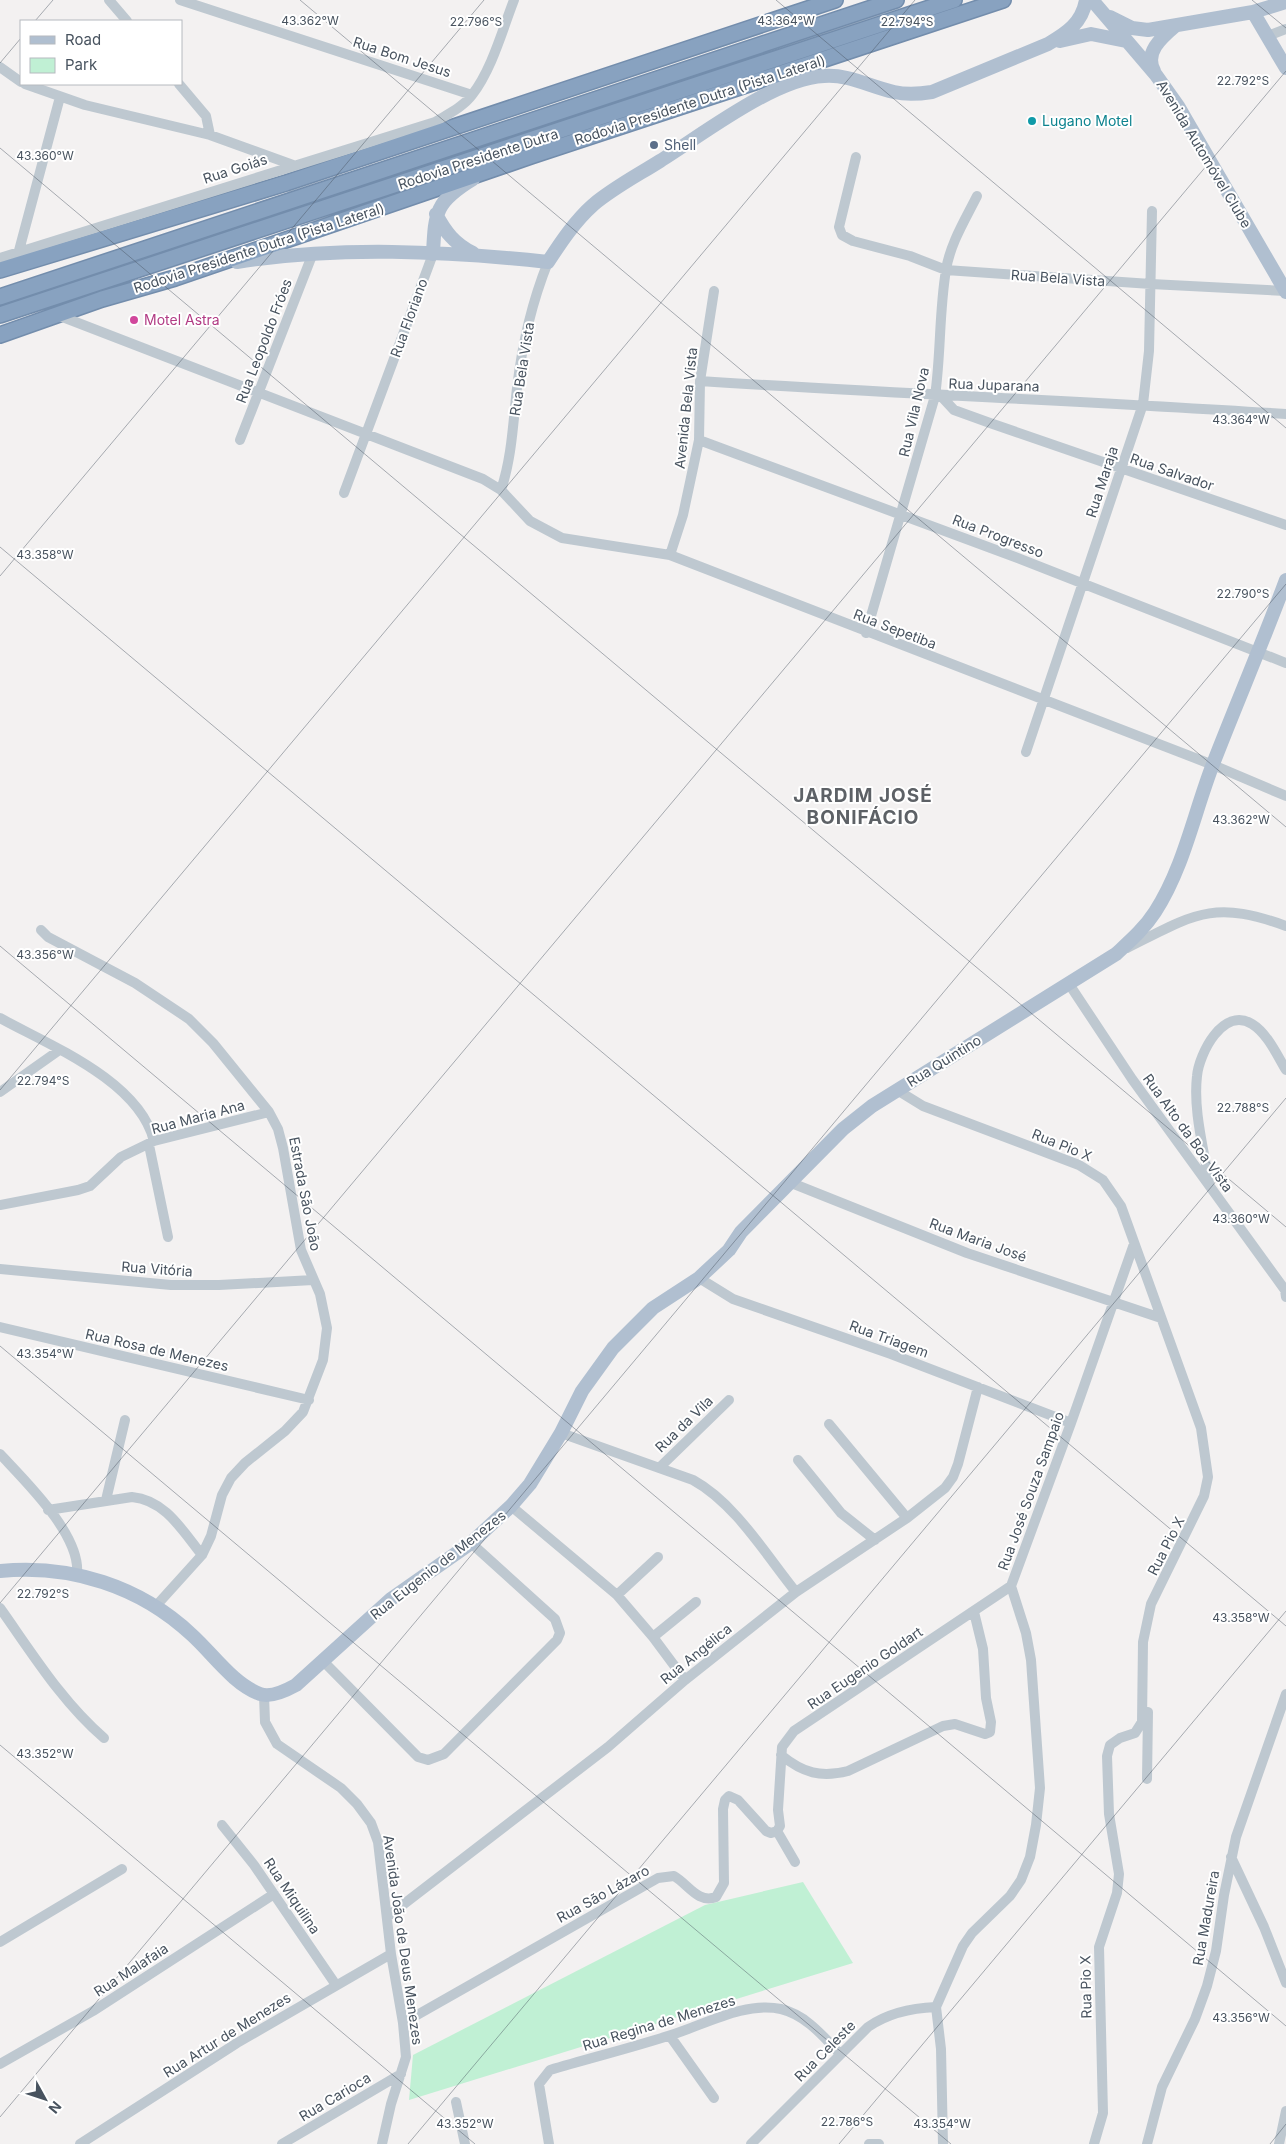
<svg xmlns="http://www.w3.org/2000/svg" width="1286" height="2144" viewBox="0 0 1286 2144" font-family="Inter,sans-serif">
	<rect width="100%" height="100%" fill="#f3f1f1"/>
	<!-- green -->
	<path fill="#c0f0d4" d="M803,1882L853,1963L409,2100L413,2055L705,1905Z"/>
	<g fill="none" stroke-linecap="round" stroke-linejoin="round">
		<defs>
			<path id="highway" d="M0,270L286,183L835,0
				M0,297L896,0
				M0,315L954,0
				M0,335L102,299L175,278L531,156L1003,0"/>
		</defs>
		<!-- highway casing -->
		<use href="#highway" stroke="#738dac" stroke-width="18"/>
		<!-- minor -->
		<path stroke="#bec8d0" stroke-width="10" d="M109,0L127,21
			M180,0L472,95
			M1268,36L1286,29
			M0,67L21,82
			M25,84L85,105L210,135L293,165
			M179,84L206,116L210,135
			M856,157L839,227L842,235L853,241L910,256L946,270L1151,284L1286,291
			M0,258L435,122C448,114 463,107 472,95C492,69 502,31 514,0
			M17,258L60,97
			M60,316L483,479L501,490L530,521L562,538L670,555L1213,765L1286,796
			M700,381C896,394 1091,401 1286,414
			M941,396L954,410L990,423L1286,525
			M240,440L313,253
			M699,440L1015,557L1286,663
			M501,490C512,457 513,423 517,388C522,345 532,302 548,262
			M344,493L433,254
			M670,555L683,515L699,440L700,381L714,291
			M866,633L935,396C941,354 939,312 946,270C950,244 965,220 977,196
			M1026,752L1143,404L1149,351L1152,211
			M41,930L48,937L135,983L189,1019L213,1043L269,1112L278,1129L283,1148L301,1250L320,1294L327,1328L323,1360L303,1412L285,1431L245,1463L231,1478L222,1495L211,1536L202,1555L155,1607
			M1127,948C1193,915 1212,899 1286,926
			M1069,984L1132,1079L1285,1290L1286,1297
			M0,1018C51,1046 139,1081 154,1141
			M897,1090L923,1106L1079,1165L1103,1180L1121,1206L1201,1428L1208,1477L1204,1496L1151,1604L1143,1642L1142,1722L1135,1733L1120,1738L1110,1745L1107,1756L1109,1814L1119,1874L1117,1893L1099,1947L1103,2113L1094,2144
			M0,1092L58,1051
			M149,1145L168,1237
			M789,1182L967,1253L1161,1318
			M1209,1183C1204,1149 1193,1111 1197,1076C1199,1054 1223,1006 1252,1024C1267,1033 1277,1055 1286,1070
			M0,1205L78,1190L90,1186L121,1157L154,1141L269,1112
			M0,1269L171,1285H219L313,1280
			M699,1278L733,1299L891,1354L1071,1423
			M0,1327L309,1400
			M829,1424L907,1518
			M561,1433L693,1480C735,1503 766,1555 796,1592
			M0,1454C26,1482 81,1535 77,1574
			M798,1460L841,1513L875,1540
			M659,1468L729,1400
			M106,1500L125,1420
			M511,1506L617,1595L653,1637L685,1680
			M48,1510L132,1497C165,1500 182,1530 202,1555
			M617,1595L658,1557
			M0,1608C32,1653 62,1702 104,1738
			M653,1637L696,1602
			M324,1662L418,1757L428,1760L444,1754L557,1640L560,1633L555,1619L471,1543
			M264,1695L265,1722L277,1744L341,1788L357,1804L371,1823L378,1842L391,1954L403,2023L406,2057L391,2104L382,2144
			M781,1755C803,1773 821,1778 848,1771L943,1726L955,1724L985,1734L990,1732L991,1722L986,1698L983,1649L974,1612
			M1147,1779L1148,1712
			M222,1825L254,1865L336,1985
			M777,1831L780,1826L778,1810L782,1747L794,1731L1011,1586
			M1231,1857L1264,1927L1286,1983
			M387,1917L608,1747L685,1680L796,1592L907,1518L945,1488L953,1477L958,1464L978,1387
			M0,1942L122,1869
			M403,2023L658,1878L674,1876C688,1884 698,1904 716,1897L724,1883L723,1809L725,1800L729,1796L738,1800L766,1831L771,1833L777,1831L795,1862
			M670,2036L714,2098
			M0,2064L93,2011L274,1894
			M456,2102L465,2144
			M80,2144L237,2043L391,1954
			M282,2144L401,2074
			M549,2144L539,2084L550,2070C590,2058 631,2048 671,2035C704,2025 745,2001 781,2009C806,2015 823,2036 840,2054
			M751,2144L868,2027C888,2013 911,2008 936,2007
			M869,2144H879
			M943,2144L941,2049L936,2007L963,1946L972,1933L1010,1896L1021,1880L1030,1857L1036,1825L1040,1788L1031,1660L1026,1633L1011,1586L1071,1423L1134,1244
			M1147,2144L1162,2087L1195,2019L1207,1986L1216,1951L1224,1895L1236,1837L1286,1694
			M1279,2144L1286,2111"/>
		<!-- major -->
		<path stroke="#b0bfd0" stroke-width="14" d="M1092,0L1156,75L1178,106L1286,292
			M1253,12L1286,68
			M1110,17L1132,28L1148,30L1253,12L1286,2
			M1060,41L1091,34L1126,41
			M1154,71C1144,53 1161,38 1174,27
			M436,214C445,232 455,244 473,253
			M433,254C435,212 435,202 473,179
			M237,262C339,246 445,251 548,262C561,242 575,221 593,205C613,188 638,175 660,161C702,135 775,78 824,76C849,74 870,87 894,92C907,95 919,94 932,92L1048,44C1067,33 1082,23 1086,0
			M0,1571C70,1564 140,1586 192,1635C213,1654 233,1684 260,1694C271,1698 287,1690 296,1685L391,1599L471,1543L511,1506L530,1484L561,1433L582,1391L613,1348L653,1308L699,1278L729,1250L741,1232L843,1129L872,1106L1116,954C1130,941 1144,929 1155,912C1184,867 1194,813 1213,764C1237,702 1263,642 1286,580"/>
		<!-- highway -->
		<use href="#highway" stroke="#88a2c0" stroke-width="15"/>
	</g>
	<!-- ticks -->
	<path fill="none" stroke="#48535f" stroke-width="1" stroke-opacity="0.45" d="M300,0L1286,827M776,0L1286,428M1252,0L1286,28M35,21L53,0M0,63L21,38M0,148L1286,1227M0,547L1286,1626M0,576L484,0M0,946L1286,2026M0,1090L915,0M0,1346L951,2144M0,1603L1286,71M0,1745L475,2144M0,2117L1286,584M408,2144L1286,1098M839,2144L1286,1611M1270,2144L1286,2124"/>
	<!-- markers -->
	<circle fill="#0f9aa8" stroke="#fff" stroke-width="2" cx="1032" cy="121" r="5"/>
	<circle fill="#5c6f8a" stroke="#fff" stroke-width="2" cx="654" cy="145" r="5"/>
	<circle fill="#d1479c" stroke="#fff" stroke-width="2" cx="134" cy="320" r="5"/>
	<g text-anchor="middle" stroke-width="4" stroke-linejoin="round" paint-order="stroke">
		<!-- street labels -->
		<g font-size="14" fill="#48535f" stroke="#fff">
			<text transform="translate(402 57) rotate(18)" y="5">Rua Bom Jesus</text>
			<text transform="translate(700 100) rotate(-18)" y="5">Rodovia Presidente Dutra (Pista Lateral)</text>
			<text transform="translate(1204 154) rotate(59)" y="5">Avenida Automóvel Clube</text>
			<text transform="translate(478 159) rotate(-18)" y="5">Rodovia Presidente Dutra</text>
			<text transform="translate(235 169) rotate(-18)" y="5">Rua Goiás</text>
			<text transform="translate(259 248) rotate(-18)" y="5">Rodovia Presidente Dutra (Pista Lateral)</text>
			<text transform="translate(1058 278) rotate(4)" y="5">Rua Bela Vista</text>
			<text transform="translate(409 318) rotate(-70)" y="5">Rua Floriano</text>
			<text transform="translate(264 341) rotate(-69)" y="5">Rua Leopoldo Fróes</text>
			<text transform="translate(522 369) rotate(-81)" y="5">Rua Bela Vista</text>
			<text transform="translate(994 385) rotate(2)" y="5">Rua Juparana</text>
			<text transform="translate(686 408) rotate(-84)" y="5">Avenida Bela Vista</text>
			<text transform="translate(914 412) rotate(-77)" y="5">Rua Vila Nova</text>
			<text transform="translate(1172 472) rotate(19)" y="5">Rua Salvador</text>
			<text transform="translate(1102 482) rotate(-72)" y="5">Rua Maraja</text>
			<text transform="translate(998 536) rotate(21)" y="5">Rua Progresso</text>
			<text transform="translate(895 629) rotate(21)" y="5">Rua Sepetiba</text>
			<text transform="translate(944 1061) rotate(-32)" y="5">Rua Quintino</text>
			<text transform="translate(198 1117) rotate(-15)" y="5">Rua Maria Ana</text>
			<text transform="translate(1188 1133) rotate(54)" y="5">Rua Alto da Boa Vista</text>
			<text transform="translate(1062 1145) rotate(22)" y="5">Rua Pio X</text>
			<text transform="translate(305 1194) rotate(79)" y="5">Estrada São João</text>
			<text transform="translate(978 1240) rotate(20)" y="5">Rua Maria José</text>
			<text transform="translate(157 1269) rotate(4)" y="5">Rua Vitória</text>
			<text transform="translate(889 1339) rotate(20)" y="5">Rua Triagem</text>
			<text transform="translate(157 1350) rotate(13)" y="5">Rua Rosa de Menezes</text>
			<text transform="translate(684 1424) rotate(-44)" y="5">Rua da Vila</text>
			<text transform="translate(1031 1491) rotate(-70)" y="5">Rua José Souza Sampaio</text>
			<text transform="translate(1166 1546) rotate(-63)" y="5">Rua Pio X</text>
			<text transform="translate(438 1565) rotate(-38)" y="5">Rua Eugenio de Menezes</text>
			<text transform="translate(696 1654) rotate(-39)" y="5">Rua Angélica</text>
			<text transform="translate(865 1668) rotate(-34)" y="5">Rua Eugenio Goldart</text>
			<text transform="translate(603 1894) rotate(-29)" y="5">Rua São Lázaro</text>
			<text transform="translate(292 1896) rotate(56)" y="5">Rua Miquilina</text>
			<text transform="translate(1206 1918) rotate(-80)" y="5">Rua Madureira</text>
			<text transform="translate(403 1940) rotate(82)" y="5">Avenida João de Deus Menezes</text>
			<text transform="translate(131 1970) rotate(-33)" y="5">Rua Malafaia</text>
			<text transform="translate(1086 1987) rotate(-91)" y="5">Rua Pio X</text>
			<text transform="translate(659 2023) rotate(-17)" y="5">Rua Regina de Menezes</text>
			<text transform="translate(227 2035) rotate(-32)" y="5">Rua Artur de Menezes</text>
			<text transform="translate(825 2051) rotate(-45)" y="5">Rua Celeste</text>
			<text transform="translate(335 2097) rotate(-31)" y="5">Rua Carioca</text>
		</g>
		<!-- culture labels -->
		<g font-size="14" fill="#0d838f" stroke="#fff" text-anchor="start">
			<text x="1042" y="126">Lugano Motel</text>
		</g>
		<!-- service labels -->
		<g font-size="14" fill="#4e5e75" stroke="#fff" text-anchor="start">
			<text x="664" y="150">Shell</text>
		</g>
		<!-- hotel labels -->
		<g font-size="14" fill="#b23c85" stroke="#fff" text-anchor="start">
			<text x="144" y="325">Motel Astra</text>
		</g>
		<!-- district labels -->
		<g font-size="19" font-weight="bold" letter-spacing="1" fill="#5d6166" stroke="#fff">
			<text x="863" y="802">JARDIM JOSÉ<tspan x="863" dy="22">BONIFÁCIO</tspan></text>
		</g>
	</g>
	<g font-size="12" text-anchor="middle" fill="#48535f" stroke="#fff" stroke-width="4" stroke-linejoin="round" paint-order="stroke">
		<text x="310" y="25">43.362°W</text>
		<text x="786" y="25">43.364°W</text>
		<text x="476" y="26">22.796°S</text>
		<text x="907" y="26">22.794°S</text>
		<text x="1243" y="85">22.792°S</text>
		<text x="45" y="160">43.360°W</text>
		<text x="1241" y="424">43.364°W</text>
		<text x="45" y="559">43.358°W</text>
		<text x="1243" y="598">22.790°S</text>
		<text x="1241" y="824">43.362°W</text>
		<text x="45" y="959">43.356°W</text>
		<text x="43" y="1085">22.794°S</text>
		<text x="1243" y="1112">22.788°S</text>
		<text x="1241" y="1223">43.360°W</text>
		<text x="45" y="1358">43.354°W</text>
		<text x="43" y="1598">22.792°S</text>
		<text x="1241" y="1622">43.358°W</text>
		<text x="45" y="1758">43.352°W</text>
		<text x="1241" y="2022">43.356°W</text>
		<text x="847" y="2126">22.786°S</text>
		<text x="465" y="2128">43.352°W</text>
		<text x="942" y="2128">43.354°W</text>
	</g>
	<!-- legend -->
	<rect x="20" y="20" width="162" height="65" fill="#ffffff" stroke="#b6babf"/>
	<rect x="30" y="36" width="25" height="8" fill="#b0bfd0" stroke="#b6babf"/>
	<text x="65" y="45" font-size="15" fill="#48535f">Road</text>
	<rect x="30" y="58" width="25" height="15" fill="#c0f0d4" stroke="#b6babf"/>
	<text x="65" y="70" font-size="15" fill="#48535f">Park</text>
	<!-- north arrow -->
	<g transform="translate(45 2099) rotate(130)" stroke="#ffffff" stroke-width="4" paint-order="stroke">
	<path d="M0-4L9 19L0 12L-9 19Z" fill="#48535f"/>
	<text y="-8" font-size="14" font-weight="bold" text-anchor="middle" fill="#48535f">N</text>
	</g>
</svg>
